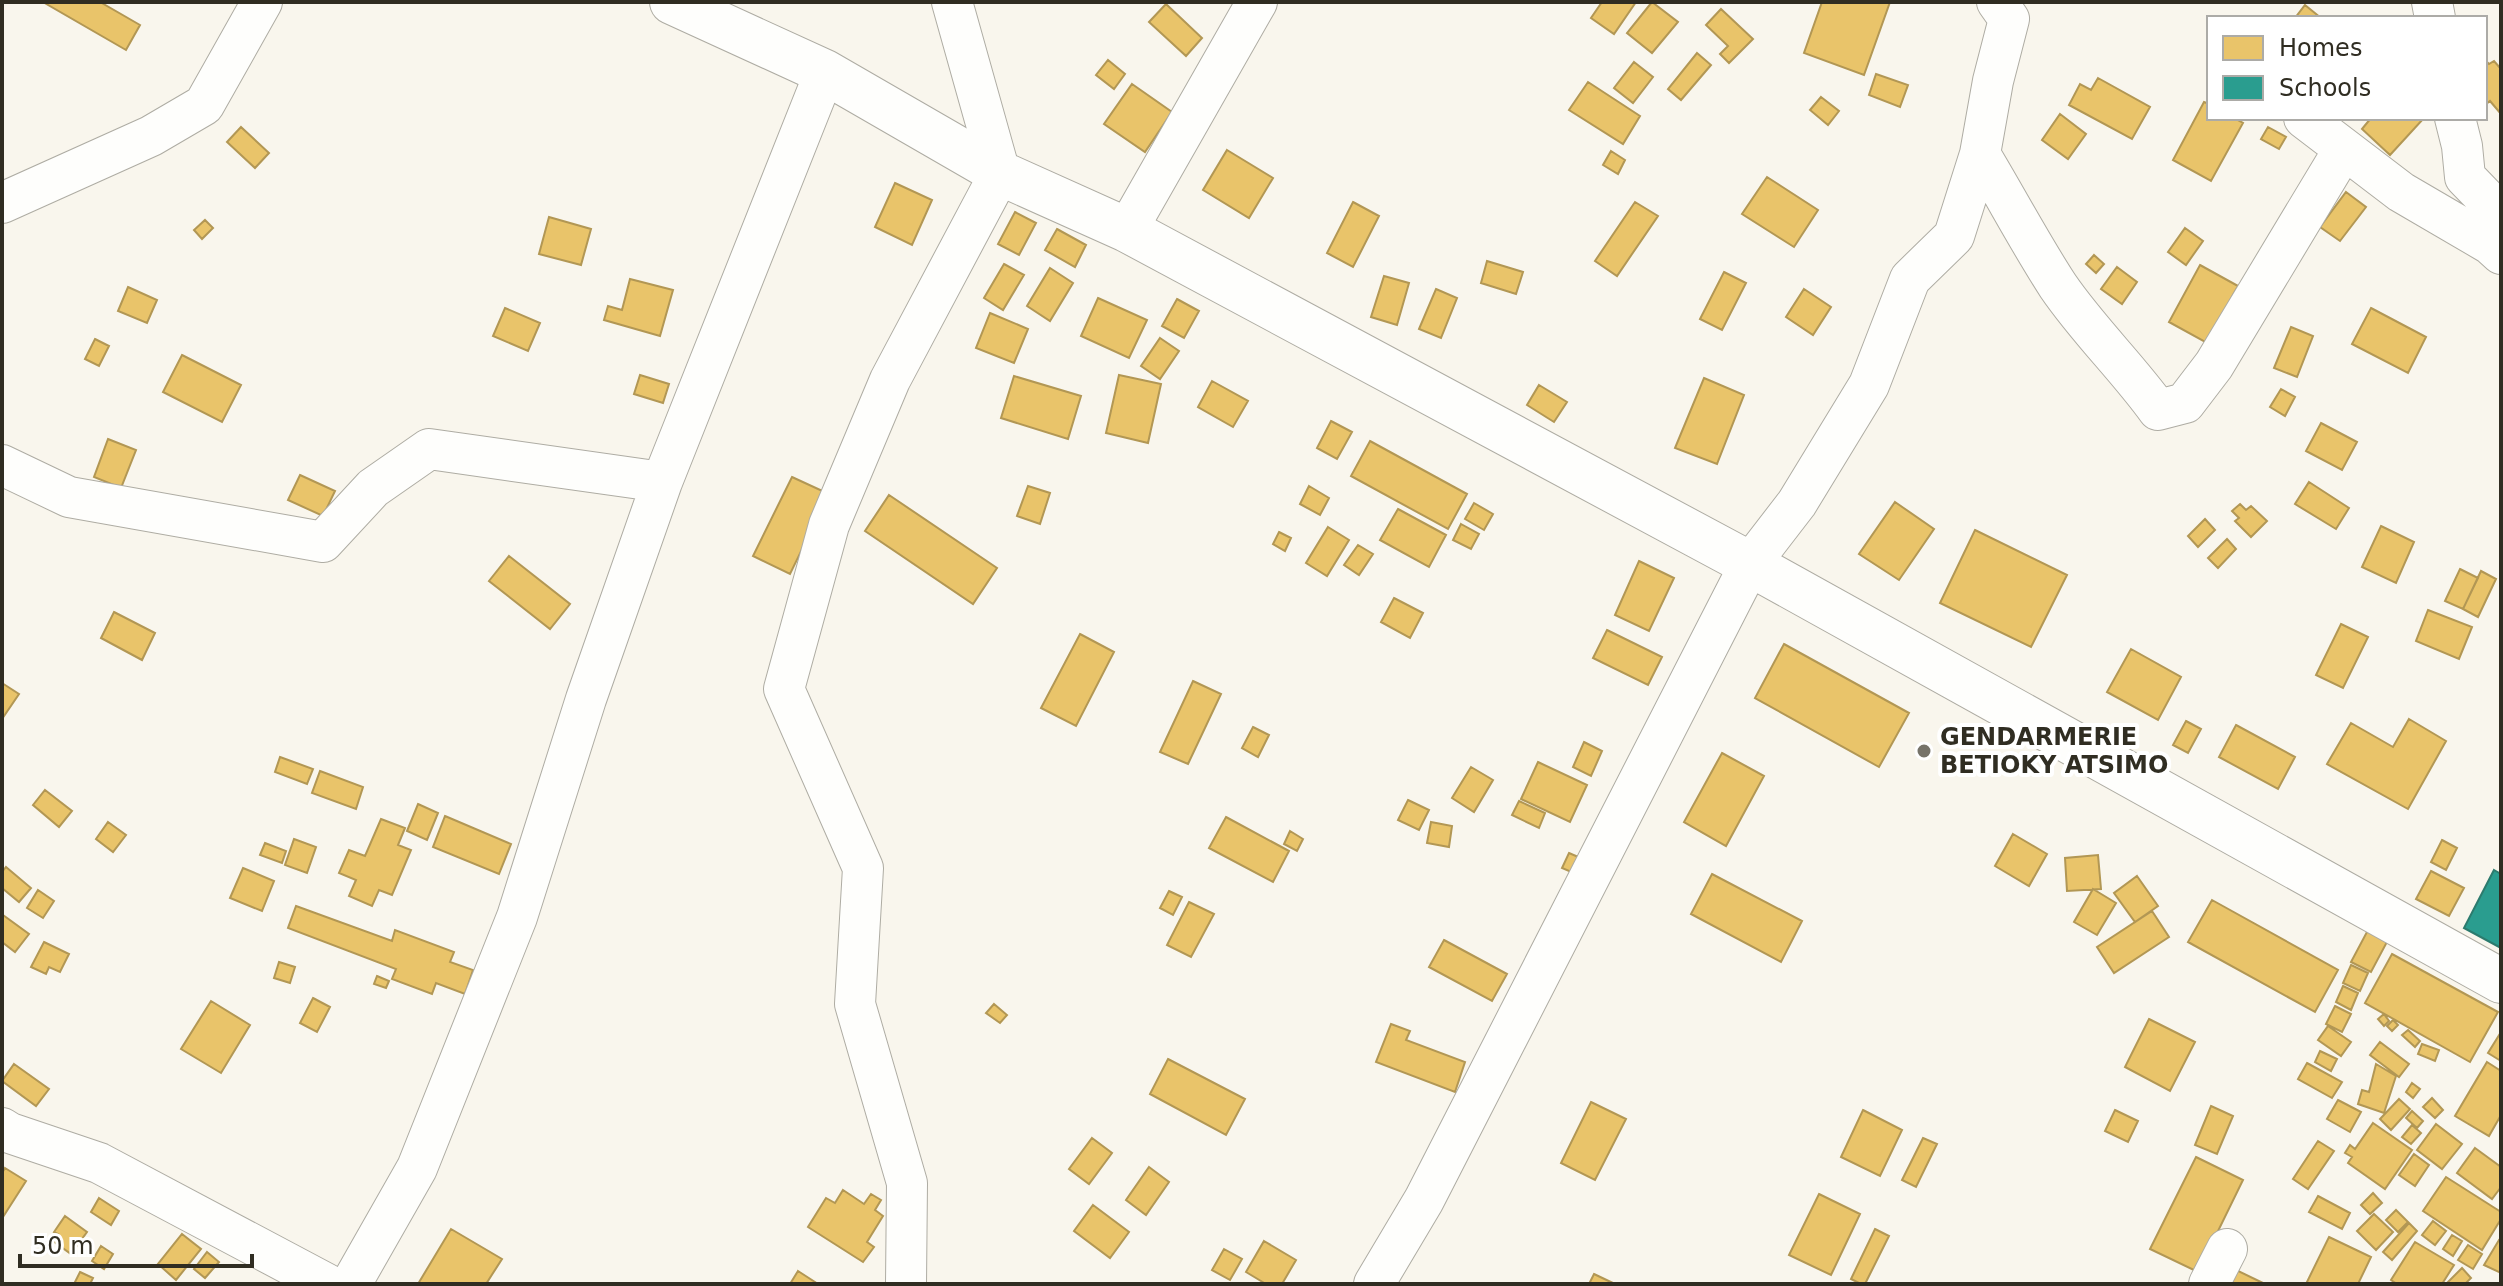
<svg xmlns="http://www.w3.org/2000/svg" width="2503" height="1286" viewBox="0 0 2503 1286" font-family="'DejaVu Sans',sans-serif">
	<rect width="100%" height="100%" fill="#f9f6ed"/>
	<!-- homes -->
	<path fill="#e9c46a" stroke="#b29754" stroke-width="2" d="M43,2H100L140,25L126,50Z
		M1602,2H1636L1614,34L1591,18Z
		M1652,2L1678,22L1652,53L1627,33Z
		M1822,2H1890L1864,75L1804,53Z
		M1166,4L1202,38L1186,56L1149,22Z
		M2305,5L2321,18H2295Z
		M1721,9L1753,39L1729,63L1720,54L1728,46L1706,25Z
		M1697,53L1711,65L1681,100L1668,89Z
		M1108,60L1125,74L1114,89L1096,75Z
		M2485,60L2489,64L2494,61L2501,69V114L2490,101L2485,105Z
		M1634,62L1653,77L1633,103L1614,88Z
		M1876,74L1908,85L1900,107L1869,95Z
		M2098,78L2150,107L2132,139L2069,105L2080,84L2091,90Z
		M1588,82L1640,116L1623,144L1569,110Z
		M1132,84L1172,112L1145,152L1104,124Z
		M1821,97L1839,111L1828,125L1810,110Z
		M2204,102L2209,104V118H2234L2243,123L2211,181L2173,160Z
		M2060,114L2086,134L2068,159L2042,140Z
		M2371,118H2424L2390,155L2362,129Z
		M241,127L269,153L255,168L227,142Z
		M2268,127L2286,137L2279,149L2261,139Z
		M1227,150L1273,178L1249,218L1203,190Z
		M1611,151L1625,160L1618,174L1603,165Z
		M1767,177L1818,210L1794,247L1742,214Z
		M895,183L932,200L912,245L875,227Z
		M2346,192L2366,207L2340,241L2320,227Z
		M1353,202L1379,216L1353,267L1327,253Z
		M1635,202L1658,216L1617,276L1595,261Z
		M1015,212L1036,223L1019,255L998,244Z
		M549,217L591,229L581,265L539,254Z
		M205,220L213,228L202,239L194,230Z
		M2185,228L2203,241L2186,265L2168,252Z
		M1057,229L1086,245L1075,267L1045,250Z
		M2094,255L2104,264L2096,273L2086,264Z
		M1487,261L1523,272L1516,294L1481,283Z
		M1004,264L1024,275L1003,310L984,298Z
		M2200,265L2238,286L2207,343L2169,322Z
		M2117,267L2137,282L2122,304L2101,289Z
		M1050,268L1073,283L1050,321L1027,306Z
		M1724,272L1746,283L1722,330L1700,319Z
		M1384,276L1409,283L1397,325L1371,317Z
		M630,279L673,290L660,336L604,320L608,306L622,310Z
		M128,287L157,300L147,323L118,311Z
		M1436,289L1457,298L1441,338L1419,329Z
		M1804,289L1831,307L1813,335L1786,317Z
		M1098,298L1147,320L1129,358L1081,336Z
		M1177,299L1199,311L1184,338L1162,326Z
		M505,308L540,323L528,351L493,336Z
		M2371,308L2426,337L2408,373L2352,344Z
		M990,313L1028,329L1014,363L976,348Z
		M2291,327L2313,336L2297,377L2274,368Z
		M1160,338L1179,351L1160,379L1141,366Z
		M95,339L109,346L99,366L85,359Z
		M182,355L241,385L222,422L163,392Z
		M640,375L669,384L663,403L634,394Z
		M1119,375L1161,384L1148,443L1106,433Z
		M1014,376L1081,396L1068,439L1001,418Z
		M1704,378L1744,395L1717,464L1675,448Z
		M1212,381L1248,401L1233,427L1198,407Z
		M1539,385L1567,402L1554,422L1527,405Z
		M2281,389L2295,397L2285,416L2270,407Z
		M1331,421L1352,432L1337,459L1317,448Z
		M2321,423L2357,442L2342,470L2306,451Z
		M108,439L136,450L121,488L94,477Z
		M1370,441L1467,494L1448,529L1351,476Z
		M300,475L335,491L323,516L288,500Z
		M792,477L829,494L790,574L753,556Z
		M2309,482L2349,508L2336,529L2295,504Z
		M1028,486L1050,493L1040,524L1017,516Z
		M1309,486L1329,498L1320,515L1300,504Z
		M889,495L997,568L973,604L865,531Z
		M1895,502L1934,529L1899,580L1859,554Z
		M1474,503L1493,514L1484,530L1465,519Z
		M2240,504L2246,510L2251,506L2267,521L2251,537L2235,521L2239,518L2232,511Z
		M1398,509L1446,535L1429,567L1380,540Z
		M2205,519L2215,530L2198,547L2188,536Z
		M1461,524L1479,534L1471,549L1453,540Z
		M2381,526L2414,542L2396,583L2362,567Z
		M1328,527L1349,540L1327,576L1306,563Z
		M1975,530L2067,575L2031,647L1940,603Z
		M1279,532L1291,538L1285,551L1273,544Z
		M2227,539L2236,549L2218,568L2208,558Z
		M1358,545L1373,554L1359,575L1344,565Z
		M509,556L570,604L550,629L489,581Z
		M1639,561L1674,578L1649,631L1615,615Z
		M2460,569L2478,578L2463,609L2445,601Z
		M2481,571L2496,579L2478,617L2463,609Z
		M1394,598L1423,613L1410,638L1381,622Z
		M2428,610L2472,627L2459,659L2416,641Z
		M114,612L155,633L142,660L101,638Z
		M2341,624L2368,637L2343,688L2316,675Z
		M1607,630L1662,657L1648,685L1593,658Z
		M1080,634L1114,652L1076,726L1041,708Z
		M1784,644L1909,713L1879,767L1755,698Z
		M2131,649L2181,677L2158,720L2107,692Z
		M1193,681L1221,694L1188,764L1160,752Z
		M2,683L19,694L2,719Z
		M2409,719L2446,741L2408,809L2327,764L2351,723L2393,747Z
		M2186,721L2201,729L2188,753L2173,745Z
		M2236,725L2295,757L2278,789L2219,757Z
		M1253,727L1269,735L1258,757L1242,748Z
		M1584,742L1602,751L1591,776L1573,767Z
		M1722,753L1764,776L1726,846L1684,822Z
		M280,757L313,769L307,784L275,772Z
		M1538,762L1587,785L1570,822L1521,799Z
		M1471,767L1493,780L1474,812L1452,798Z
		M320,771L363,787L356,809L312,793Z
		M45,790L72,811L59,827L33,805Z
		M1408,800L1429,810L1419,830L1398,820Z
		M1519,801L1545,813L1539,828L1512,815Z
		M418,804L438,813L427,840L407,831Z
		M445,816L511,844L499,874L433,847Z
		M1226,817L1289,851L1273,882L1209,848Z
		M381,819L405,828L398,845L411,850L392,895L379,890L372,906L349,896L356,880L339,873L349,850L365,856Z
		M108,822L126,835L113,852L96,839Z
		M1431,822L1452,826L1449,847L1427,843Z
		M1290,831L1303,839L1297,851L1284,844Z
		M2013,834L2047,854L2029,886L1995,866Z
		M294,839L316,847L307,873L285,865Z
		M2442,840L2457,848L2446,870L2431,862Z
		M265,843L286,851L282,863L260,855Z
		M1569,853L1583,859L1576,874L1562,868Z
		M2098,855L2101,889L2067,891L2065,858Z
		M6,867L31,888L19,902L2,888V872Z
		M243,868L274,881L262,911L230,898Z
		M2431,871L2464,888L2449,916L2416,899Z
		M1712,874L1802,921L1781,962L1691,914Z
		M2137,876L2158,906L2135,922L2114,893Z
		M2093,889L2116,903L2097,935L2074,922Z
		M38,890L54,901L43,918L27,908Z
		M1169,891L1182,897L1173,915L1160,908Z
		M2212,900L2338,970L2315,1012L2188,942Z
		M1189,902L1214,914L1191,957L1167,945Z
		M296,906L392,941L395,930L454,952L450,962L473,970L465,994L436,983L432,994L392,979L396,969L288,928Z
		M2152,911L2169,937L2114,973L2097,947Z
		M3,915L29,934L15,952L2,942Z
		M2368,930L2388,940L2371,972L2351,962Z
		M1444,940L1507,974L1492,1001L1429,967Z
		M44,942L69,954L60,972L49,967L46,974L31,967Z
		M2392,954L2498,1012L2470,1062L2365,1003Z
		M279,962L295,967L290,983L274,978Z
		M2351,965L2368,973L2360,991L2343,983Z
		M377,976L389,981L386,988L374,984Z
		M2343,986L2358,993L2351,1010L2336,1002Z
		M313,998L330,1007L317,1032L300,1023Z
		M211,1001L250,1025L221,1073L181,1049Z
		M994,1004L1007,1015L1000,1023L986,1013Z
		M2335,1006L2351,1014L2342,1032L2326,1024Z
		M2384,1014L2389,1021L2384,1026L2378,1019Z
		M2149,1019L2195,1042L2170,1091L2125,1067Z
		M2393,1020L2398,1025L2392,1031L2387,1026Z
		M1391,1024L1410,1031L1406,1040L1465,1062L1455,1092L1376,1062Z
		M2328,1026L2351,1042L2341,1056L2318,1040Z
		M2408,1030L2420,1041L2415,1047L2402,1035Z
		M2501,1032V1061L2488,1053Z
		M2380,1042L2409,1064L2399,1077L2370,1055Z
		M2422,1044L2439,1050L2435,1061L2418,1054Z
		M2320,1051L2337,1059L2331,1071L2315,1062Z
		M1168,1059L1245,1099L1226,1135L1150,1094Z
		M2487,1062L2501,1071V1115L2489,1136L2455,1116Z
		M2307,1063L2342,1082L2332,1098L2298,1079Z
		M14,1064L49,1089L36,1106L2,1081Z
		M2376,1064L2396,1076L2384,1113L2358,1104L2362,1090L2369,1092Z
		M2412,1083L2420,1089L2413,1098L2406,1092Z
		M2432,1098L2443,1110L2435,1118L2423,1107Z
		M2399,1099L2410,1109L2391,1130L2380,1119Z
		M2338,1100L2361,1112L2350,1132L2327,1119Z
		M1591,1102L1626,1119L1595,1180L1561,1163Z
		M2211,1106L2233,1116L2217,1154L2195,1145Z
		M1863,1110L1902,1130L1880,1176L1841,1157Z
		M2115,1110L2138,1121L2128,1142L2105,1131Z
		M2412,1111L2423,1121L2417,1128L2406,1118Z
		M2373,1123L2412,1150L2385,1189L2348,1163L2352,1157L2345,1153L2350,1145L2355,1149Z
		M2436,1124L2462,1144L2442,1169L2417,1150Z
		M2412,1125L2421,1133L2411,1144L2402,1137Z
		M1092,1138L1112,1153L1089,1184L1069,1169Z
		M1923,1138L1937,1144L1916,1187L1902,1180Z
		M2318,1141L2334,1151L2308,1189L2293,1179Z
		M2475,1148L2501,1167V1187L2492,1199L2457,1173Z
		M2414,1154L2429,1165L2415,1186L2399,1175Z
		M2196,1157L2243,1180L2198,1272L2150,1249Z
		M1149,1167L1169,1182L1146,1215L1126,1200Z
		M5,1168L26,1181L3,1217L2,1173Z
		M2446,1177L2501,1212V1219L2482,1250L2423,1211Z
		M843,1190L864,1204L871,1194L881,1200L875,1210L883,1216L867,1242L874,1247L863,1262L808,1227L826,1198L835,1203Z
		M2373,1193L2382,1203L2370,1214L2361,1205Z
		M1819,1194L1860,1214L1831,1275L1789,1255Z
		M2318,1196L2350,1213L2342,1229L2309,1212Z
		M99,1198L119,1211L111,1225L91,1212Z
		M1093,1205L1129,1232L1110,1258L1074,1231Z
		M2396,1210L2408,1222L2398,1232L2386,1220Z
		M2374,1214L2393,1232L2376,1250L2357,1231Z
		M65,1216L87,1232L71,1254L53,1241L58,1234L54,1232Z
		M2433,1221L2446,1231L2435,1245L2422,1235Z
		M2409,1223L2417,1231L2392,1260L2383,1252Z
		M451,1229L502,1259L486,1284H418Z
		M1875,1229L1889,1236L1865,1284H1861L1851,1279Z
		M182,1234L201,1249L176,1280L158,1264Z
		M2452,1235L2462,1241L2453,1256L2443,1249Z
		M2329,1237L2371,1257L2358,1284H2306Z
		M2499,1240L2501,1241V1273L2484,1265Z
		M1264,1241L1296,1260L1282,1284H1266L1246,1272Z
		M2415,1242L2454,1265L2442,1284H2397L2391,1280Z
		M2468,1245L2482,1254L2473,1269L2458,1260Z
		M101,1246L113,1254L104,1269L92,1261Z
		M1224,1249L1242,1259L1230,1280L1212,1270Z
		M207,1252L219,1262L205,1278L194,1269Z
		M2232,1268L2265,1284H2224Z
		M2462,1268L2471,1278L2465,1284H2450L2448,1282Z
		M798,1271L818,1284H790Z
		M80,1272L93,1278L90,1284H74Z
		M1594,1274L1615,1284H1589Z"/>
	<!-- schools -->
	<path fill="#2a9d8f" stroke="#2c7b6e" stroke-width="2" d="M2494,870L2501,874V948L2464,928Z"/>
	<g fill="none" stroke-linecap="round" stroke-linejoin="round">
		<defs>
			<path id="minor" d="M1997,2L2009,19L1993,81L1980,154C2006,197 2030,243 2058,286C2088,330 2127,367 2158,410L2185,403L2214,365L2344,149
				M2432,2L2435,18
				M2304,118L2401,192L2490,244L2501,254
				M2455,118L2462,146L2465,177L2501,214
				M2,203L151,136L204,105L262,2
				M1127,230L1257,2
				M2,465L69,497L323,542L373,488L429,449L662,482
				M2,1128L10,1133L99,1163L327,1284
				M351,1284L417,1168L517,917L586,699L662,482L825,72
				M906,1284L907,1183L855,1004L863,868L784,689L829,525L890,380L1000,173L952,2
				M1374,1284L1424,1200L1750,564L1797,503L1869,385L1910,279L1954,236L1980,154
				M2209,1284L2227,1249"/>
			<path id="major" d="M672,2L825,72L1000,173L1127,230L1750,564L2501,981"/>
		</defs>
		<!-- minor casing -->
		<use href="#minor" stroke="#aeaca3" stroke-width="42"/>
		<!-- major casing -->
		<use href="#major" stroke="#aeaca3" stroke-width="46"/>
		<!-- minor -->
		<use href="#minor" stroke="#fefefc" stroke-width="40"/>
		<!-- major -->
		<use href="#major" stroke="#fefefc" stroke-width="44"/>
	</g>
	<!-- markers -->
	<circle fill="#767369" stroke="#fff" stroke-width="3" cx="1924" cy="751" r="8"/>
	<g text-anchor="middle" stroke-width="8" stroke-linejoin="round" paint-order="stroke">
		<!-- poi labels -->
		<g font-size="24" font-weight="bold" fill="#302d22" stroke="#fff" text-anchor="start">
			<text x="1940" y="745">GENDARMERIE<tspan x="1940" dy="28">BETIOKY ATSIMO</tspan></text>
		</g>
	</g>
	<!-- border -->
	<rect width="2503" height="1286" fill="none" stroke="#302d22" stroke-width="8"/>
	<!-- legend -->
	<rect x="2207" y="16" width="280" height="104" fill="#ffffff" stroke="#acaba7" stroke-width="2"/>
	<rect x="2223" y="36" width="40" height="24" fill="#e9c46a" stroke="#acaba7" stroke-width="2"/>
	<text x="2279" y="56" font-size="24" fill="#302d22">Homes</text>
	<rect x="2223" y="76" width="40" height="24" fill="#2a9d8f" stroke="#acaba7" stroke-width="2"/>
	<text x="2279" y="96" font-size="24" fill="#302d22">Schools</text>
	<!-- scale -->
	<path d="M20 1254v12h232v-12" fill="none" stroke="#302d22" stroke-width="4"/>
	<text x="32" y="1254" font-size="24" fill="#302d22" stroke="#ffffff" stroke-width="6" paint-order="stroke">50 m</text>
</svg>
